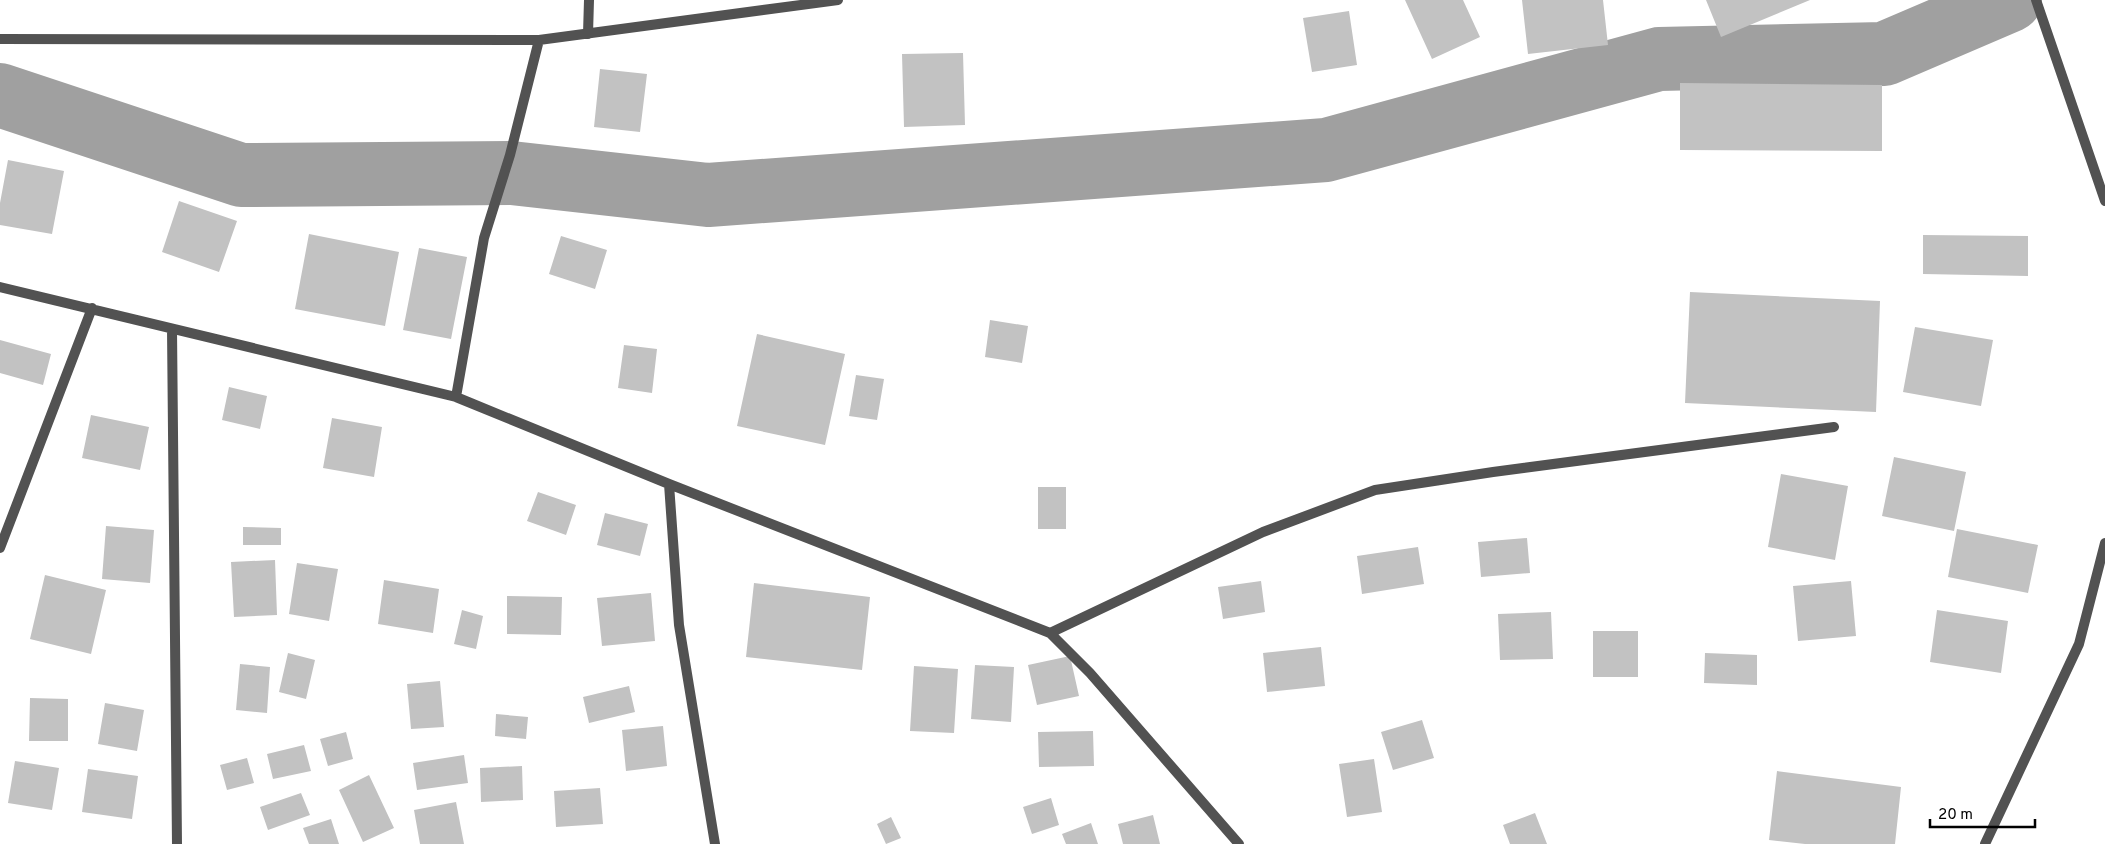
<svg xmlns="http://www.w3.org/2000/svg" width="2105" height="844" viewBox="0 0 2105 844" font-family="Overpass,sans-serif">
	<rect width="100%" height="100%" fill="#fff"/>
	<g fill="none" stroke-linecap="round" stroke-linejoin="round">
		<!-- river -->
		<path stroke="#a0a0a0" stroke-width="64" d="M0,95L241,175L511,173L708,195L1326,150L1659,59L1884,54L2010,0"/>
	</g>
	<!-- building -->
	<path fill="#c2c2c2" d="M1405,0H1463L1480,37L1432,59Z
		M1522,0H1603L1608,45L1528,54Z
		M1706,0H1810L1721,37Z
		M1349,11L1357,65L1312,72L1303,18Z
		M963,53L965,125L904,127L902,54Z
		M600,69L647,74L640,132L594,127Z
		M1680,83L1882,85V151L1680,150Z
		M8,160L64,171L52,234L0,225V203Z
		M179,201L237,221L219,272L162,252Z
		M309,234L399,252L385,326L295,309Z
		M1923,235L2028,236V276L1923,274Z
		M561,236L607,250L595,289L549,274Z
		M419,248L467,257L451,339L403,330Z
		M1690,292L1880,301L1876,412L1685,403Z
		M990,320L1028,326L1022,363L985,357Z
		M1915,327L1993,340L1981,406L1903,392Z
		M757,334L845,354L825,445L737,426Z
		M0,340L51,354L43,385L0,373Z
		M624,345L657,349L652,393L618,388Z
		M856,375L884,379L877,420L849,416Z
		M229,387L267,396L260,429L222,420Z
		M91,415L149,427L140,470L82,458Z
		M332,418L382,427L374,477L323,468Z
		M1894,457L1966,472L1954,531L1882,516Z
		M1781,474L1848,486L1835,560L1768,547Z
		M1038,487H1066V529H1038Z
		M538,492L576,505L566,535L527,521Z
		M605,513L648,524L640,556L597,545Z
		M106,526L154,530L150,583L102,579Z
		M243,527L281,528V545H243Z
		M1957,529L2038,545L2028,593L1948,577Z
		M1527,538L1530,573L1481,577L1478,542Z
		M1418,547L1424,584L1362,594L1357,556Z
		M275,560L277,615L234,617L231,562Z
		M297,563L338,569L329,621L289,614Z
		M45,575L106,590L91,654L30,639Z
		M384,580L439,589L433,633L378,624Z
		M1261,581L1265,612L1223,619L1218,587Z
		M1851,581L1856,636L1798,641L1793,586Z
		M754,583L870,597L862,670L746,657Z
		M651,593L655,641L602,646L597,598Z
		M507,596L562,597L561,635L507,634Z
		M462,610L483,616L476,649L454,644Z
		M1937,610L2008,621L2001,673L1930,662Z
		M1551,612L1553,659L1500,660L1498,614Z
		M1593,631H1638V677H1593Z
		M1321,647L1325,686L1267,692L1263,653Z
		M288,653L315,660L306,699L279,692Z
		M1705,653L1757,655V685L1704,683Z
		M1070,656L1079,696L1037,705L1028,665Z
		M240,664L270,667L267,713L236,710Z
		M975,665L1014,667L1011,722L971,719Z
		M914,666L958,669L954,733L910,731Z
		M440,681L444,727L411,729L407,684Z
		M629,686L635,712L589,723L583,697Z
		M30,698L68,699V741H29Z
		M105,703L144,710L137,751L98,744Z
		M496,714L528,717L526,739L495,736Z
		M1422,720L1434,758L1393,770L1381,732Z
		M663,726L667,766L626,771L622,730Z
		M1093,731L1094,766L1039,767L1038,732Z
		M346,732L353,759L328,766L320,739Z
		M304,745L311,771L273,779L267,754Z
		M464,755L468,783L417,790L413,763Z
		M247,758L254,783L227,790L220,765Z
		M1374,759L1382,812L1347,817L1339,764Z
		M15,761L59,768L52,810L8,803Z
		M522,766L523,800L481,802L480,768Z
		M88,769L138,776L132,819L82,812Z
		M1777,771L1901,787L1895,844H1805L1769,840Z
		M369,775L394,828L363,842L339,790Z
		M600,788L603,824L556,827L554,791Z
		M301,793L310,815L268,830L260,807Z
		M1051,798L1059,825L1032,834L1023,807Z
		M456,802L464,844H420L414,810Z
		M1535,813L1547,844H1510L1503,825Z
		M1153,815L1160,844H1123L1118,824Z
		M891,817L901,838L886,844L877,824Z
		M331,819L339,844H309L303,828Z
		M1091,823L1098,844H1066L1062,834Z"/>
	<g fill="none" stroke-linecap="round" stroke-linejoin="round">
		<!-- minor -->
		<path stroke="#525252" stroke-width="10" d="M2036,0L2105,201
			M588,34L589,0
			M0,39L539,40L838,0
			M0,287L456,397L669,484L1050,633L1090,673L1239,844
			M172,329L177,844
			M456,397L484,238L510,155L539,40
			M669,484L679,625L715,844
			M0,548L92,308
			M1050,633L1263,532L1375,490L1493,472L1834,427
			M1985,844L2079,644L2105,543"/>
	</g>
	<!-- scale -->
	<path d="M1930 819v8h105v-8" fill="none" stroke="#000000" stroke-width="2.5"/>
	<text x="1938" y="819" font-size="15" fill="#000000" stroke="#ffffff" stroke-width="4" paint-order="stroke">20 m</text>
</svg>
